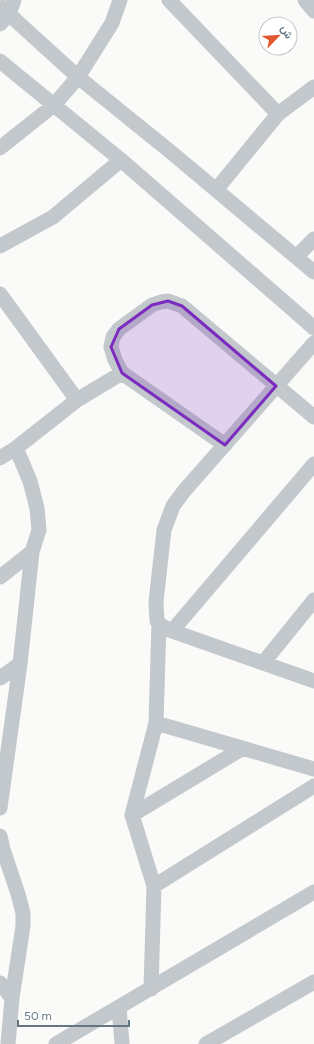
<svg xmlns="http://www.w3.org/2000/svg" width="314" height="1044" viewBox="0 0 314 1044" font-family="Figtree,Vazirmatn,sans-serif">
	<rect width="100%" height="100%" fill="#fafaf8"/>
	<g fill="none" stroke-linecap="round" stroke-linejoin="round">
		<!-- street -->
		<path stroke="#c3c8cc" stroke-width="15" d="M169,0L278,114L216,190
			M305,0L314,11
			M0,6L78,77L172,153L314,272
			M0,24L9,14L14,0
			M0,61L121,160L314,328
			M278,114L314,87
			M0,148L54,105L78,77L112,23L120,0
			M0,246L53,217L121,160
			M296,257L314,239
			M0,294L77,400
			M314,343L184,491L173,506L164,530L156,602L157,621L162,626L172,631L314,681
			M122,373L115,360L111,347L113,337L119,329L152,305L161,302L168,301L182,306L314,417
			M0,458L16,448L77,400L122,373L225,445
			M0,577L32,552
			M172,631L314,464
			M263,663L314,600
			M0,678L20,664
			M156,723L314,769
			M0,808L20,664L32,552L39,530L37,508L30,481L16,448
			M132,815L243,748
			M0,836L3,849L18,894L23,913V926L12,998
			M154,886L314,786
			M0,983L12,998L8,1044
			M151,989L154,886L132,815L156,723L159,623
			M119,1007L122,1044
			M56,1044L314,892
			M206,1044L314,982"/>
	</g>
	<!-- marked area -->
	<path fill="#7b2cbf" fill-opacity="0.2" stroke="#7b2cbf" stroke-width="3" stroke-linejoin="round" d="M168,301L182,306L276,386L225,445L122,373L111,347L119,329L152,305Z"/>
	<!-- north arrow -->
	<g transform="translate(278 36) rotate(65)"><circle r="19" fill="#ffffff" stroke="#c1c8cd"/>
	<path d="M0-3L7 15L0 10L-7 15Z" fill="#e4572e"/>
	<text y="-6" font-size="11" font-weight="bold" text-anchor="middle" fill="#657683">ش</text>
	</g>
	<!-- scale -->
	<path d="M18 1020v6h111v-6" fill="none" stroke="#657683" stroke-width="2"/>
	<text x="24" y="1020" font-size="12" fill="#657683" stroke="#ffffff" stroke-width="3" paint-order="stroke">50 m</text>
</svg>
